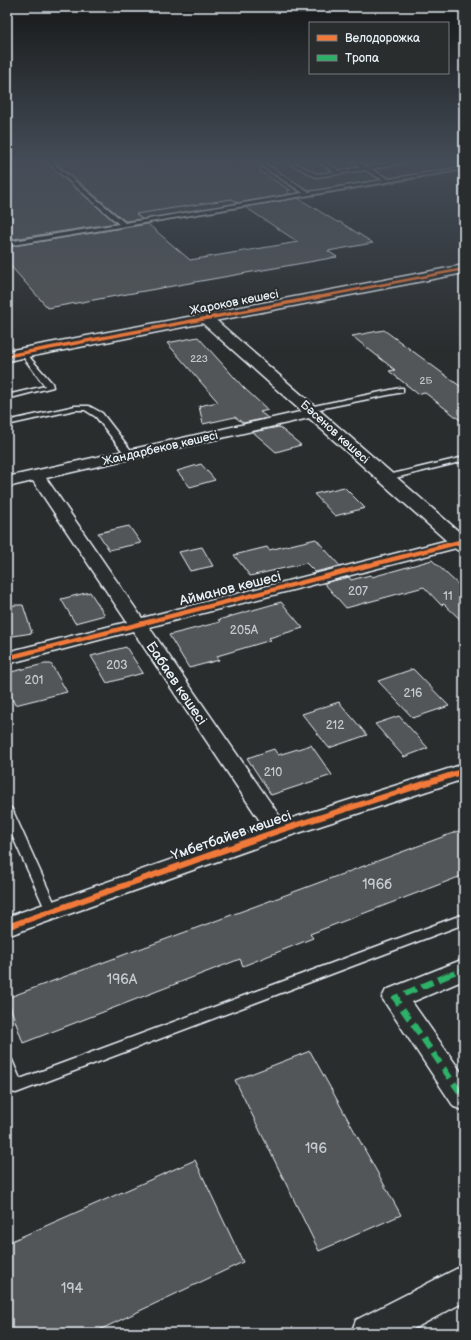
<svg xmlns="http://www.w3.org/2000/svg" width="471" height="1340" viewBox="0 0 471 1340" font-family="'Balsamiq Sans',sans-serif">
	<rect width="100%" height="100%" fill="#2a2d2e"/>
	<filter id="ink" filterUnits="userSpaceOnUse"><feTurbulence type="fractalNoise" baseFrequency=".025" numOctaves="2"/><feDisplacementMap in="SourceGraphic" scale="8" xChannelSelector="R" yChannelSelector="G"/><feConvolveMatrix kernelMatrix="1 2 1 2 8 2 1 2 1" color-interpolation-filters="sRGB"/></filter>
	<g filter="url(#ink)">
		<!-- green -->
		<path fill="#424648" stroke="#959ca0" d="M7,162H464V171L7,247Z"/>
		<!-- building -->
		<path fill="#535759" stroke="#e8f1f8" d="M7,162H46L116,223L7,240Z
			M55,162H255L259,166V171L290,190L286,191L290,194L237,203L232,199L136,214L142,219L125,221Z
			M298,198L337,222H340L373,243L328,251L337,257L48,308L7,262V247L148,224L190,260L298,242L245,207Z
			M384,330L464,389V423L424,392L418,394L389,371L395,370L352,336Z
			M198,337L244,388L268,410L260,412L268,418L243,423L235,417L203,424L199,406L218,402L167,343Z
			M279,427L301,445L276,452L253,432Z
			M201,464L215,480L190,487L177,471Z
			M344,487L365,508L335,516L314,494Z
			M129,526L141,543L109,550L98,533Z
			M316,539L340,566L315,572L306,563L250,576L234,555L267,547L269,550Z
			M202,547L213,566L190,571L179,552Z
			M432,560L464,590V623L444,604L441,605L424,587L346,608L324,583L349,577L351,580L370,575L372,577Z
			M90,592L105,615L75,623L61,599Z
			M281,602L303,628L269,638L271,640L217,656L219,660L189,668L169,635L220,622L218,620Z
			M16,605H23L32,633L7,637V606Z
			M126,647L143,673L107,683L91,656Z
			M44,664H51L67,692L15,705L7,687V673Z
			M413,669L449,706L413,718L378,681Z
			M339,702L367,735L329,748L302,714Z
			M399,716L428,748L404,757L375,724Z
			M311,745L332,775L271,795L247,758L274,749L278,755Z
			M464,829V875L310,934L313,938L243,966L240,959L23,1043L7,998Z
			M310,1051L401,1215L319,1251L235,1080Z
			M195,1160L243,1262L93,1333H7V1243Z"/>
		<g fill="none" stroke-linecap="round" stroke-linejoin="round">
			<defs>
				<path id="service" d="M47,162H52L125,223L303,193L256,162H262L309,192L383,180L365,170L316,177L287,162H293L317,174L334,172L319,162H325L340,171L361,167L353,162H359L367,167L396,162H408L371,169L389,179L464,167V169L7,246V242L119,224Z
					M21,352H25L52,383L53,387L7,399V395L45,386L21,354Z
					M400,388H403V392L309,411L305,409L309,407Z
					M75,406H89L102,413L133,453V457H127L96,417L85,410H75L7,425V421Z
					M464,457V461L387,480L383,478L384,476Z
					M7,807L11,808L13,811L58,911L56,914L52,916L48,914L46,911L7,824Z
					M464,914V924L16,1093L11,1092L7,1082V1058L12,1060L20,1079Z"/>
				<path id="minor" d="M313,409L318,410L320,413L318,416L46,478L142,618L460,537L464,538V546L149,627L283,821L464,764V779L286,837L7,936V917L264,827L133,631L7,664V652L127,622L33,481L7,487V477Z
					M464,959V980L412,1002L464,1076V1110L454,1107L382,998L386,990Z"/>
				<path id="tertiary" d="M205,314L210,315L464,536V552L457,550L200,321L198,318L200,315Z
					M464,1265V1302L406,1333H351L356,1320Z"/>
				<path id="secondary" d="M464,265V273L7,361V351Z"/>
			</defs>
			<!-- service casing -->
			<use href="#service" stroke="#e8f1f8" stroke-width="3"/>
			<!-- minor casing -->
			<use href="#minor" stroke="#e8f1f8" stroke-width="3"/>
			<!-- tertiary casing -->
			<use href="#tertiary" stroke="#e8f1f8" stroke-width="3"/>
			<!-- secondary casing -->
			<use href="#secondary" stroke="#e8f1f8" stroke-width="3"/>
			<!-- service -->
			<use href="#service" fill="#2a2d2e" fill-rule="evenodd"/>
			<!-- minor -->
			<use href="#minor" fill="#2a2d2e" fill-rule="evenodd"/>
			<!-- tertiary -->
			<use href="#tertiary" fill="#2a2d2e" fill-rule="evenodd"/>
			<!-- secondary -->
			<use href="#secondary" fill="#2a2d2e" fill-rule="evenodd"/>
			<!-- quiet-far1 -->
			<path stroke="#2db169" stroke-width="4.5" stroke-dasharray="10 4.5" stroke-linecap="butt" d="M446,976L464,969"/>
			<!-- quiet -->
			<path stroke="#2db169" stroke-width="6" stroke-dasharray="12 6" stroke-linecap="butt" d="M449,975L395,998L464,1098"/>
			<defs>
				<path id="cycleway-far3" d="M313,298L464,269"/>
				<path id="cycleway-far2" d="M7,356L319,297"/>
				<path id="cycleway-far1" d="M7,658L460,542"/>
				<path id="cycleway" d="M7,927L278,831L464,771"/>
			</defs>
			<!-- cycleway-far3 casing -->
			<use href="#cycleway-far3" stroke="#2a2d2e" stroke-width="4"/>
			<!-- cycleway-far2 casing -->
			<use href="#cycleway-far2" stroke="#2a2d2e" stroke-width="5.5"/>
			<!-- cycleway-far1 casing -->
			<use href="#cycleway-far1" stroke="#2a2d2e" stroke-width="7"/>
			<!-- cycleway casing -->
			<use href="#cycleway" stroke="#2a2d2e" stroke-width="8"/>
			<!-- cycleway-far3 -->
			<use href="#cycleway-far3" stroke="#f17a3a" stroke-width="2.5"/>
			<!-- cycleway-far2 -->
			<use href="#cycleway-far2" stroke="#f17a3a" stroke-width="3.5"/>
			<!-- cycleway-far1 -->
			<use href="#cycleway-far1" stroke="#f17a3a" stroke-width="4.5"/>
			<!-- cycleway -->
			<use href="#cycleway" stroke="#f17a3a" stroke-width="6"/>
		</g>
	</g>
	<!-- sky -->
	<linearGradient id="sky" x2="0" y2="1"><stop stop-color="#171919"/><stop offset="0.46" stop-color="#444c57"/><stop offset="1" stop-color="#444c57" stop-opacity="0"/></linearGradient>
	<rect width="471" height="350" fill="url(#sky)"/>
	<g text-anchor="middle" stroke-width="4" stroke-linejoin="round" paint-order="stroke">
		<!-- far-number labels -->
		<g font-size="10" fill="#c3cad0">
			<text x="199" y="362">223</text>
			<text x="426" y="384">2Б</text>
		</g>
		<!-- far-street labels -->
		<g font-size="12" fill="#e8f1f8" stroke="#2a2d2e">
			<text transform="translate(234 302) rotate(-11)" y="4">Жароков көшесі</text>
			<text transform="translate(335 432) rotate(42)" y="4">Бәсенов көшесі</text>
			<text transform="translate(160 448) rotate(-13)" y="4">Жандарбеков көшесі</text>
		</g>
		<!-- number labels -->
		<g font-size="12" fill="#c3cad0">
			<text x="358" y="595">207</text>
			<text x="448" y="600">11</text>
			<text x="244" y="634">205А</text>
			<text x="117" y="669">203</text>
			<text x="34" y="684">201</text>
			<text x="413" y="697">216</text>
			<text x="335" y="729">212</text>
			<text x="273" y="776">210</text>
		</g>
		<!-- street labels -->
		<g font-size="14" fill="#e8f1f8" stroke="#2a2d2e">
			<text transform="translate(230 588) rotate(-14)" y="5">Айманов көшесі</text>
			<text transform="translate(177 683) rotate(56)" y="5">Бабаев көшесі</text>
			<text transform="translate(231 835) rotate(-19)" y="5">Үмбетбайев көшесі</text>
		</g>
		<!-- near-number labels -->
		<g font-size="14" fill="#c3cad0">
			<text x="377" y="889">196б</text>
			<text x="122" y="984">196А</text>
			<text x="316" y="1153">196</text>
			<text x="72" y="1293">194</text>
		</g>
	</g>
	<!-- margin -->
	<rect width="471" height="1340" fill="none" stroke="#2a2d2e" stroke-width="24"/>
	<rect x="12" y="12" width="447" height="1316" fill="none" stroke="#e8f1f8" stroke-width="1.5" filter="url(#ink)"/>
	<!-- legend -->
	<rect x="309" y="22" width="140" height="52" fill="#2a2d2e" stroke="#767b7f"/>
	<rect x="317" y="35" width="20" height="6" fill="#f17a3a" stroke="#767b7f"/>
	<text x="345" y="42" font-size="12" fill="#e8f1f8">Велодорожка</text>
	<rect x="317" y="55" width="20" height="6" fill="#2db169" stroke="#767b7f"/>
	<text x="345" y="62" font-size="12" fill="#e8f1f8">Тропа</text>
</svg>
